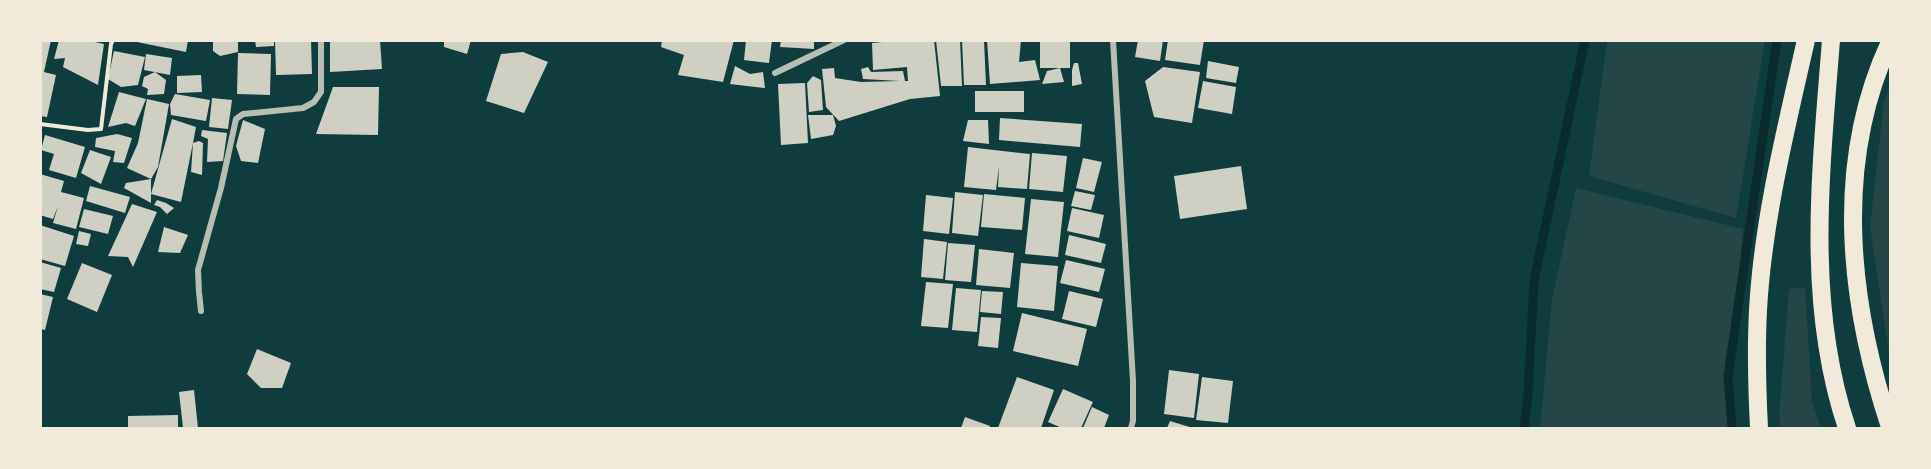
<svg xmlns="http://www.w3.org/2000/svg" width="1931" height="469" viewBox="0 0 1931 469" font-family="'Public Sans',sans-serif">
	<rect width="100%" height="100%" fill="#0f3d3e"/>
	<!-- green -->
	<path fill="#244646" d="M1607,41H1765L1736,218L1589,176Z
		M1890,84V360L1870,227L1884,101Z
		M1576,188L1743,229L1732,362L1736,428H1540L1552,300Z
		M1805,287L1812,401L1821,428H1781L1779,416L1789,289Z"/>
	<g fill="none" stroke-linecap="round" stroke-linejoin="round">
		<!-- stream -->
		<path stroke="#0a2a2b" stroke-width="9" d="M1524,428L1528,394L1534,280L1585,40
			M1732,428L1728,376L1777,40"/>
	</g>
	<!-- building -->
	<path fill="#cfcfc3" d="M40,40H51L44,72L56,75L47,117L40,116Z
		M59,40H86L104,44L98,85L63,67L65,58L54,59Z
		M127,40H188L186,52Z
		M213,40H238V52L220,56L213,51Z
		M255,40H274V46L256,47Z
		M275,40H311L312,74L276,75Z
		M330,40H380L382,69L330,72Z
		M444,40H471L467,54L444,47Z
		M662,40H734L723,82L678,75L684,55L661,47Z
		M746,40H772L769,63L744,60Z
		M781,40H814V49L780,47Z
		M903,40H934L940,96L910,99L839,121L826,107L822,69L834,68L835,78L861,82L900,81L863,79L861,69L868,67L871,72L903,71L905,81H908L907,67L873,70L872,43Z
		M936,40H960L962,86H941Z
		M962,40H984L986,85H964Z
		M987,40H1021L1019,62L1035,60L1040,80L990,84Z
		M1138,40H1163L1160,61L1135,57Z
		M1168,40H1204L1200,65L1165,60Z
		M1040,42H1070V68H1060L1064,82L1042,84L1047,71L1060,68H1040Z
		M114,51L145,57L138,85L121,87L108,79Z
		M523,52L548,62L524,113L486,101L501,54Z
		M238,53L271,54L270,95L237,94Z
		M146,54L172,58L170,75L144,70Z
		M1208,61L1239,67L1236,83L1206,78Z
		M1074,63H1078L1082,84L1072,86V70Z
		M735,66L750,74L763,72L765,88L730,84Z
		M1163,67L1200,72L1192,123L1154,117L1145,81Z
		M155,72L166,80L164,94L147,95L148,89L142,86L144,77Z
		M201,75L202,92L177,93V76Z
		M813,76L821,80L823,110L809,112L807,83Z
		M1203,81L1236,87L1232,114L1198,108Z
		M805,83L808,143L781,145L778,84Z
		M333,87H379L378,135L316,134Z
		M975,91H1024V112H975Z
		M119,92L146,99L135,126L126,123L108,127Z
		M175,94L210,100L206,121L171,115L170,104Z
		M212,98L232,100L228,129L209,127Z
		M147,99L169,104L158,167L151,179L127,168L138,143Z
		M808,115H833L836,126L833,135L811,139Z
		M1000,118L1082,124L1080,147L999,140Z
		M172,119L196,127L193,143L199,141L203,143L202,175L191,172L193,143L181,202L151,194Z
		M243,120L265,129L258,163L241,161L236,146Z
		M968,120H988L989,144L963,141Z
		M202,130L227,133L223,161L207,162L208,139L201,136Z
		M117,134L132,138L124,163L113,162L115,151L95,147L96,138Z
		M45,135L85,147L76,178L49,170L54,154L41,150Z
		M968,147L1030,154L1027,189L998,187L999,166L996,190L964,187Z
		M90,150L111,157L101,184L81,173Z
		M1032,153L1067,156L1063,192L1029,189Z
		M1083,158L1102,162L1094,192L1076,188Z
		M1241,166L1247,209L1180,219L1174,176Z
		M40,174L64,181L61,192L84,198L76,229L53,223L58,206L53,219L40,215Z
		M151,179V203L124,188L126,183Z
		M90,186L130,197L125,213L86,201Z
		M1075,191L1095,195L1091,210L1071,206Z
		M955,192L983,195L978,236L952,233Z
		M984,194L1025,198L1022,230L981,227Z
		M926,195L953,198L949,234L923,231Z
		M1031,199L1064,202L1058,257L1025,254Z
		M157,200L166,203L174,208L167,214L160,207L154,205Z
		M132,204L157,212L133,267L128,257L108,256Z
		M1072,208L1104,215L1099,238L1067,231Z
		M84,209L113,216L108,234L79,227Z
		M40,225L74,236L65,266L40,259Z
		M164,227L188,235L180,253L158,252Z
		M79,231L91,234L88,246L76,244Z
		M1069,235L1106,244L1101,263L1065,255Z
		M924,239L947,242L943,279L921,277Z
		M948,243L975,245L971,282L945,280Z
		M979,249L1014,253L1010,288L976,285Z
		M1066,260L1105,269L1099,292L1060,283Z
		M40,262L61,268L54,292L40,289Z
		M82,263L112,275L97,312L67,299Z
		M1021,263L1058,266L1054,311L1017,307Z
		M926,282L953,284L948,328L921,326Z
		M956,288L981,290L977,332L952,330Z
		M982,291L1003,292L1001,314L980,312Z
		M1069,291L1103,299L1096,327L1062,319Z
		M40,294L53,297L45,330L40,329Z
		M1022,313L1087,329L1078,366L1013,351Z
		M981,317L1001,318L998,348L978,346Z
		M257,349L291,363L282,388H261L247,374Z
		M1169,370L1199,374L1194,418L1164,414Z
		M1017,377L1054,390L1041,428H998Z
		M1202,377L1233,381L1228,423L1196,420Z
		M1063,389L1093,402L1081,428H1062L1048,422Z
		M194,390L198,428H183L179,392Z
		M1092,407L1109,415L1104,428H1083Z
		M178,415V428H128V416Z
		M965,417L990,426L989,428H961Z
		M1170,421L1193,428H1167Z"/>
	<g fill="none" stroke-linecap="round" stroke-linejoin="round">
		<!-- path -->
		<path stroke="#f1e9da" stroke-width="4" d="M40,124L88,130L101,129L111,44L113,40"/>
		<!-- minor -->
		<path stroke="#b8beb3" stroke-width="6" d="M1113,40L1133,381V421L1131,428
			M775,73L844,40
			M201,311L199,292L198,270L221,188L236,119L243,114L303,108L314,102L321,92V40"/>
		<!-- motorway -->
		<path stroke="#f1e9da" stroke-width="18" d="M1831,40C1821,170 1805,303 1847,428
			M1890,42C1833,164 1849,303 1890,427
			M1759,428C1757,389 1756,349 1758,310C1763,219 1786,129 1806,40"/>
	</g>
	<!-- border -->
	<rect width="1931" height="469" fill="none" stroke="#f1e9da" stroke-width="84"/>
</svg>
